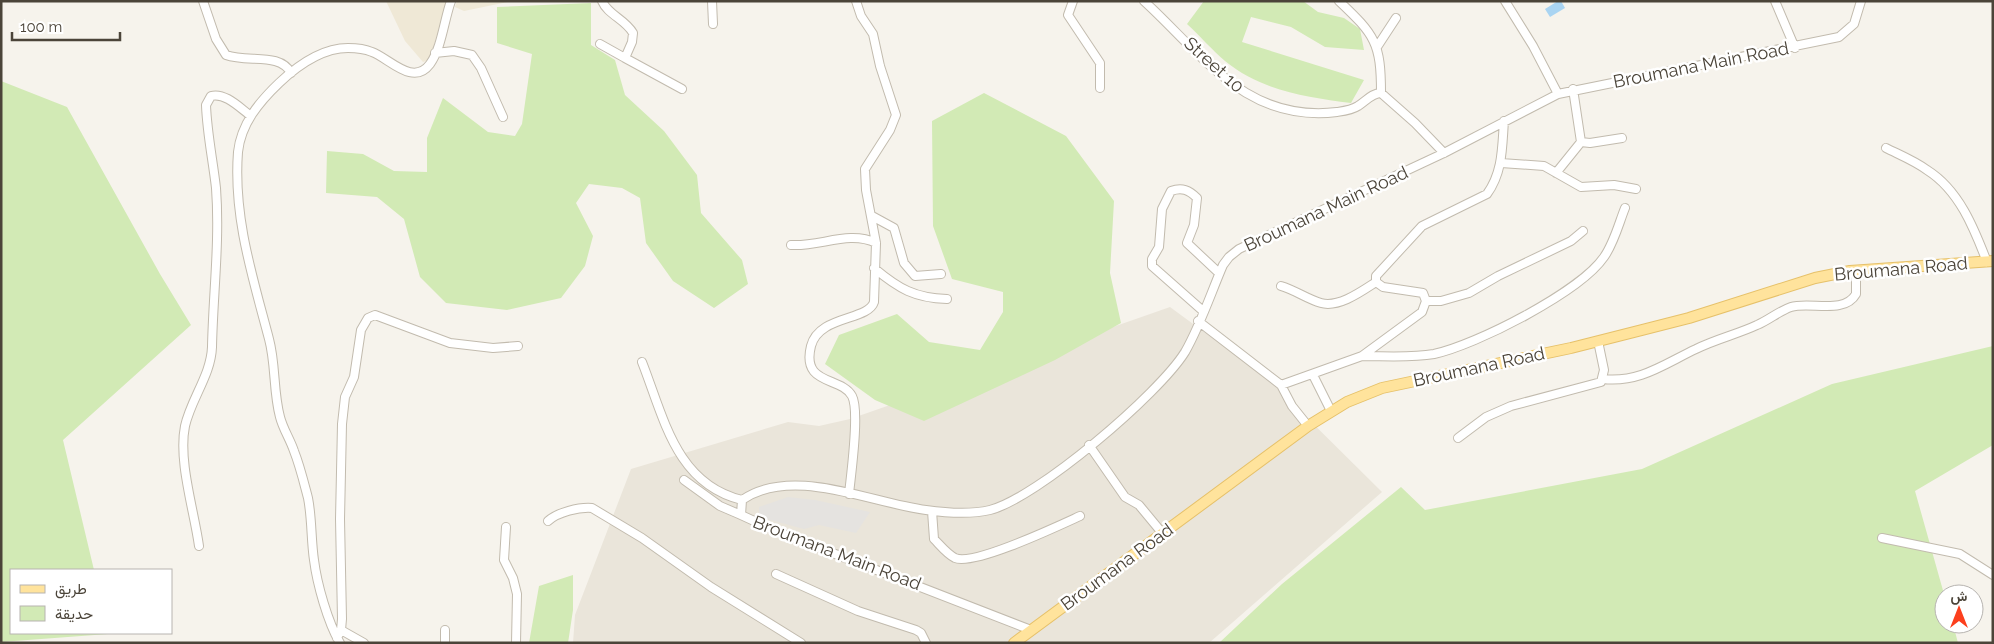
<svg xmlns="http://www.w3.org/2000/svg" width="1994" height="644" viewBox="0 0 1994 644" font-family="Raleway,Vazirmatn,sans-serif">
	<rect width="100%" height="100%" fill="#f6f3ec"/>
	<!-- residential -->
	<path fill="#eae5da" d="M1170,307L1268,379L1382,492L1209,643H573L575,615L631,469L788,422L819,426L850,419Z"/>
	<!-- education -->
	<path fill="#efe8d6" d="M386,1H448L429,60L423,62L405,41Z
		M457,1H512L464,11L455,7Z"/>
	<!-- green -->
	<path fill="#d2eab5" d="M1204,1H1303L1318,12L1344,18L1360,29L1364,50L1325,47L1291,27L1251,17L1242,42L1364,80L1351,103C1306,97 1262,91 1225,61C1212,50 1200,36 1187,24Z
		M591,3V45L615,60L625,95L664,131L697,175L701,213L742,260L748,284L714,308L673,281L646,243L640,198L622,188L589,184L576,203L593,236L585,266L561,298L507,310L446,303L420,277L404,219L377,197L326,193L327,151L363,154L394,171L427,172V138L443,98L488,132L515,136L522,124L532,54L497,43V7Z
		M1,81L67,107L160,274L191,325L63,440L94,570H11V633L108,634L1,642Z
		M984,93L1066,136L1114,201L1110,273L1121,323L1055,360L924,421L875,400L825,364L839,335L897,314L929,342L980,350L1003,312V292L952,279L933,226L932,121Z
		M1993,346V445L1915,491L1944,594V624H1953L1958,643H1219L1282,584L1401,487L1425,510L1642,469L1832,384Z
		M573,575V610L568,643H529L539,586Z"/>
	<!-- parking -->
	<path fill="#e5e3e0" d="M788,497L815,500L870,512L856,533L819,525L804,529L759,517V507Z"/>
	<!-- water -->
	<path fill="#a9d4f2" d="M1558,1H1561L1565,8L1550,17L1545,9Z"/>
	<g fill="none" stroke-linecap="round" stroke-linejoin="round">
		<defs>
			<path id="minor" d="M203,1L216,39L226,55C248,63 280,52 291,73
				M602,1C608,15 625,19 633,33L632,42L625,58L682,89
				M712,1L713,24
				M1073,1L1068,15L1100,63V88
				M1144,1C1203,55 1246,123 1337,112C1344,111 1352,110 1358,106C1366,101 1372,93 1381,93L1415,123L1444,153
				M1339,1C1375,35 1381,43 1381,93
				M1505,1L1533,46L1558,94
				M1775,1L1795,48
				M600,44L625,58
				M1377,47L1396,18
				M435,53L454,51L472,55L481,68L503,117
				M1573,89L1581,142L1590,143L1622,138
				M1886,148C1900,155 1915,161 1927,170C1959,190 1974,228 1987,262
				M1501,163L1544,166L1581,187L1614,185L1636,189
				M1556,173L1581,142
				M872,216L894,228L904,263L915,276L941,274
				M791,245C820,247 849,230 876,243
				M874,268C899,289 915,298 947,299
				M1281,286C1295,290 1307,299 1321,303C1339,308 1362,291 1376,282
				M1426,301H1441L1469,293L1498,276L1571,241L1583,231
				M1203,311L1152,266V259L1159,247L1162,209L1171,191C1182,187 1189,190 1197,198L1194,225L1187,243L1219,273
				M1198,321L1281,385L1292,406L1308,426
				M1362,356C1385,356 1411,358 1434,354C1476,345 1580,292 1604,257C1614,243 1619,223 1625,208
				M642,362C664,418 676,484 742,500
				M1313,375L1331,411
				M1603,379C1640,383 1664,364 1696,349C1716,339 1738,334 1757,325C1769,320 1779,311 1791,307C1810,301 1844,315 1856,294V270
				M1281,385L1362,356L1422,312L1426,301L1423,293L1383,287L1376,282V276L1422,226L1487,194C1503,172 1502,147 1504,121
				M1458,438L1486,417L1511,406L1601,382L1604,370L1598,341
				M1089,445L1125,497L1139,505L1163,534
				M684,480L720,506L741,515
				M849,494C851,474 860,411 852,396C841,376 801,386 811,346C819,315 868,321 874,302L876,243L866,190L865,169L890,130L896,115L880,66L873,34L861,16L856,1
				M932,511L934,539C940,545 947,554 955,558C974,566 1058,526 1080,516
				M548,521C558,512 579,507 592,508L642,538L711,587L801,643
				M506,527L504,560L513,578L517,594L516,643
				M1882,538L1960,554L1993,575
				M199,546C194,510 178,461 185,426C191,399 211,375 212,347C213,295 220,241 216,188C213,161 207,133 206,105L211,96C225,92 240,108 251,116
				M776,574L858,611L916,630L921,633L926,643
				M341,630L364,643
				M445,630V643
				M1031,630L776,531L741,515L742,500C793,465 870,503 926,510C947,513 969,515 990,510C1037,498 1159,394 1185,352C1200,326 1211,293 1223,265L1229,257L1239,249L1444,153L1558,94L1839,37L1854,24L1861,1
				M337,638L341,630L342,619L340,519L342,424L345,397L354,377L361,330L368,318L375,315L450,343L493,348L518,346
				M340,643C328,623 317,584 314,560C311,540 312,518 308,498C304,483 300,466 294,451C290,439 283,429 280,417C273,391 276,365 269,339C253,278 233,217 238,152C241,124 259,102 279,83C297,66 322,48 348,48C355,48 365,49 372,52C389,58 413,87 430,64C442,47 444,20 451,1"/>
			<path id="major" d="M1014,643L1308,426L1347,402L1382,388L1571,348L1642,330L1689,318L1815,278L1850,271L1993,261"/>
		</defs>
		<!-- minor casing -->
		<use href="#minor" stroke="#c2bbae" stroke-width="10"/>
		<!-- major casing -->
		<use href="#major" stroke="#e6c16a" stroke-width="12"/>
		<!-- minor -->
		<use href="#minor" stroke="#fff" stroke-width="8"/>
		<!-- major -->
		<use href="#major" stroke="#ffe39c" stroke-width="10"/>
	</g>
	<g text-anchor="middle" stroke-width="5" stroke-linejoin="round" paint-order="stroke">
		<!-- street labels -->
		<g font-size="18" fill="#4b4439" stroke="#fff">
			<text transform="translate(1214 65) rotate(42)" y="6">Street 10</text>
			<text transform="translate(1701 65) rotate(-11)" y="6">Broumana Main Road</text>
			<text transform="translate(1326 209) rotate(-25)" y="6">Broumana Main Road</text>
			<text transform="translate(1901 269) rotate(-5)" y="6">Broumana Road</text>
			<text transform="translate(1479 367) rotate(-12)" y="6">Broumana Road</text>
			<text transform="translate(837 553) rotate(21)" y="6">Broumana Main Road</text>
			<text transform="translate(1117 567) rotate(-36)" y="6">Broumana Road</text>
		</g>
	</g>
	<!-- border -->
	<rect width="1994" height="644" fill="none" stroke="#4b4439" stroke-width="5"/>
	<!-- legend -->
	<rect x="10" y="569" width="162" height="65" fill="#ffffff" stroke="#b7b4b0"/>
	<rect x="20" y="585" width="25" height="8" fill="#ffe39c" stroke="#b7b4b0"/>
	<text x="55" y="594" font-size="15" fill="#4b4439">طريق</text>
	<rect x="20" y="606" width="25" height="15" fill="#d2eab5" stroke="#b7b4b0"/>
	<text x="55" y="619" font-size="15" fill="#4b4439">حديقة</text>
	<!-- north arrow -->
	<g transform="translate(1959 609)"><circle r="24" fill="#ffffff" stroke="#b7b4b0"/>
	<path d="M0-4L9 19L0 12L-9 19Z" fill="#fc3f1d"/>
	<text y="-8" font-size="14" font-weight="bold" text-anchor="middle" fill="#4b4439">ش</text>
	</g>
	<!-- scale -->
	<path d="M12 32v8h108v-8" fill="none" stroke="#4b4439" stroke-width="2.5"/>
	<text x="20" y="32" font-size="15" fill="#4b4439" stroke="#ffffff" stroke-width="4" paint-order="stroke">100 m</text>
</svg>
